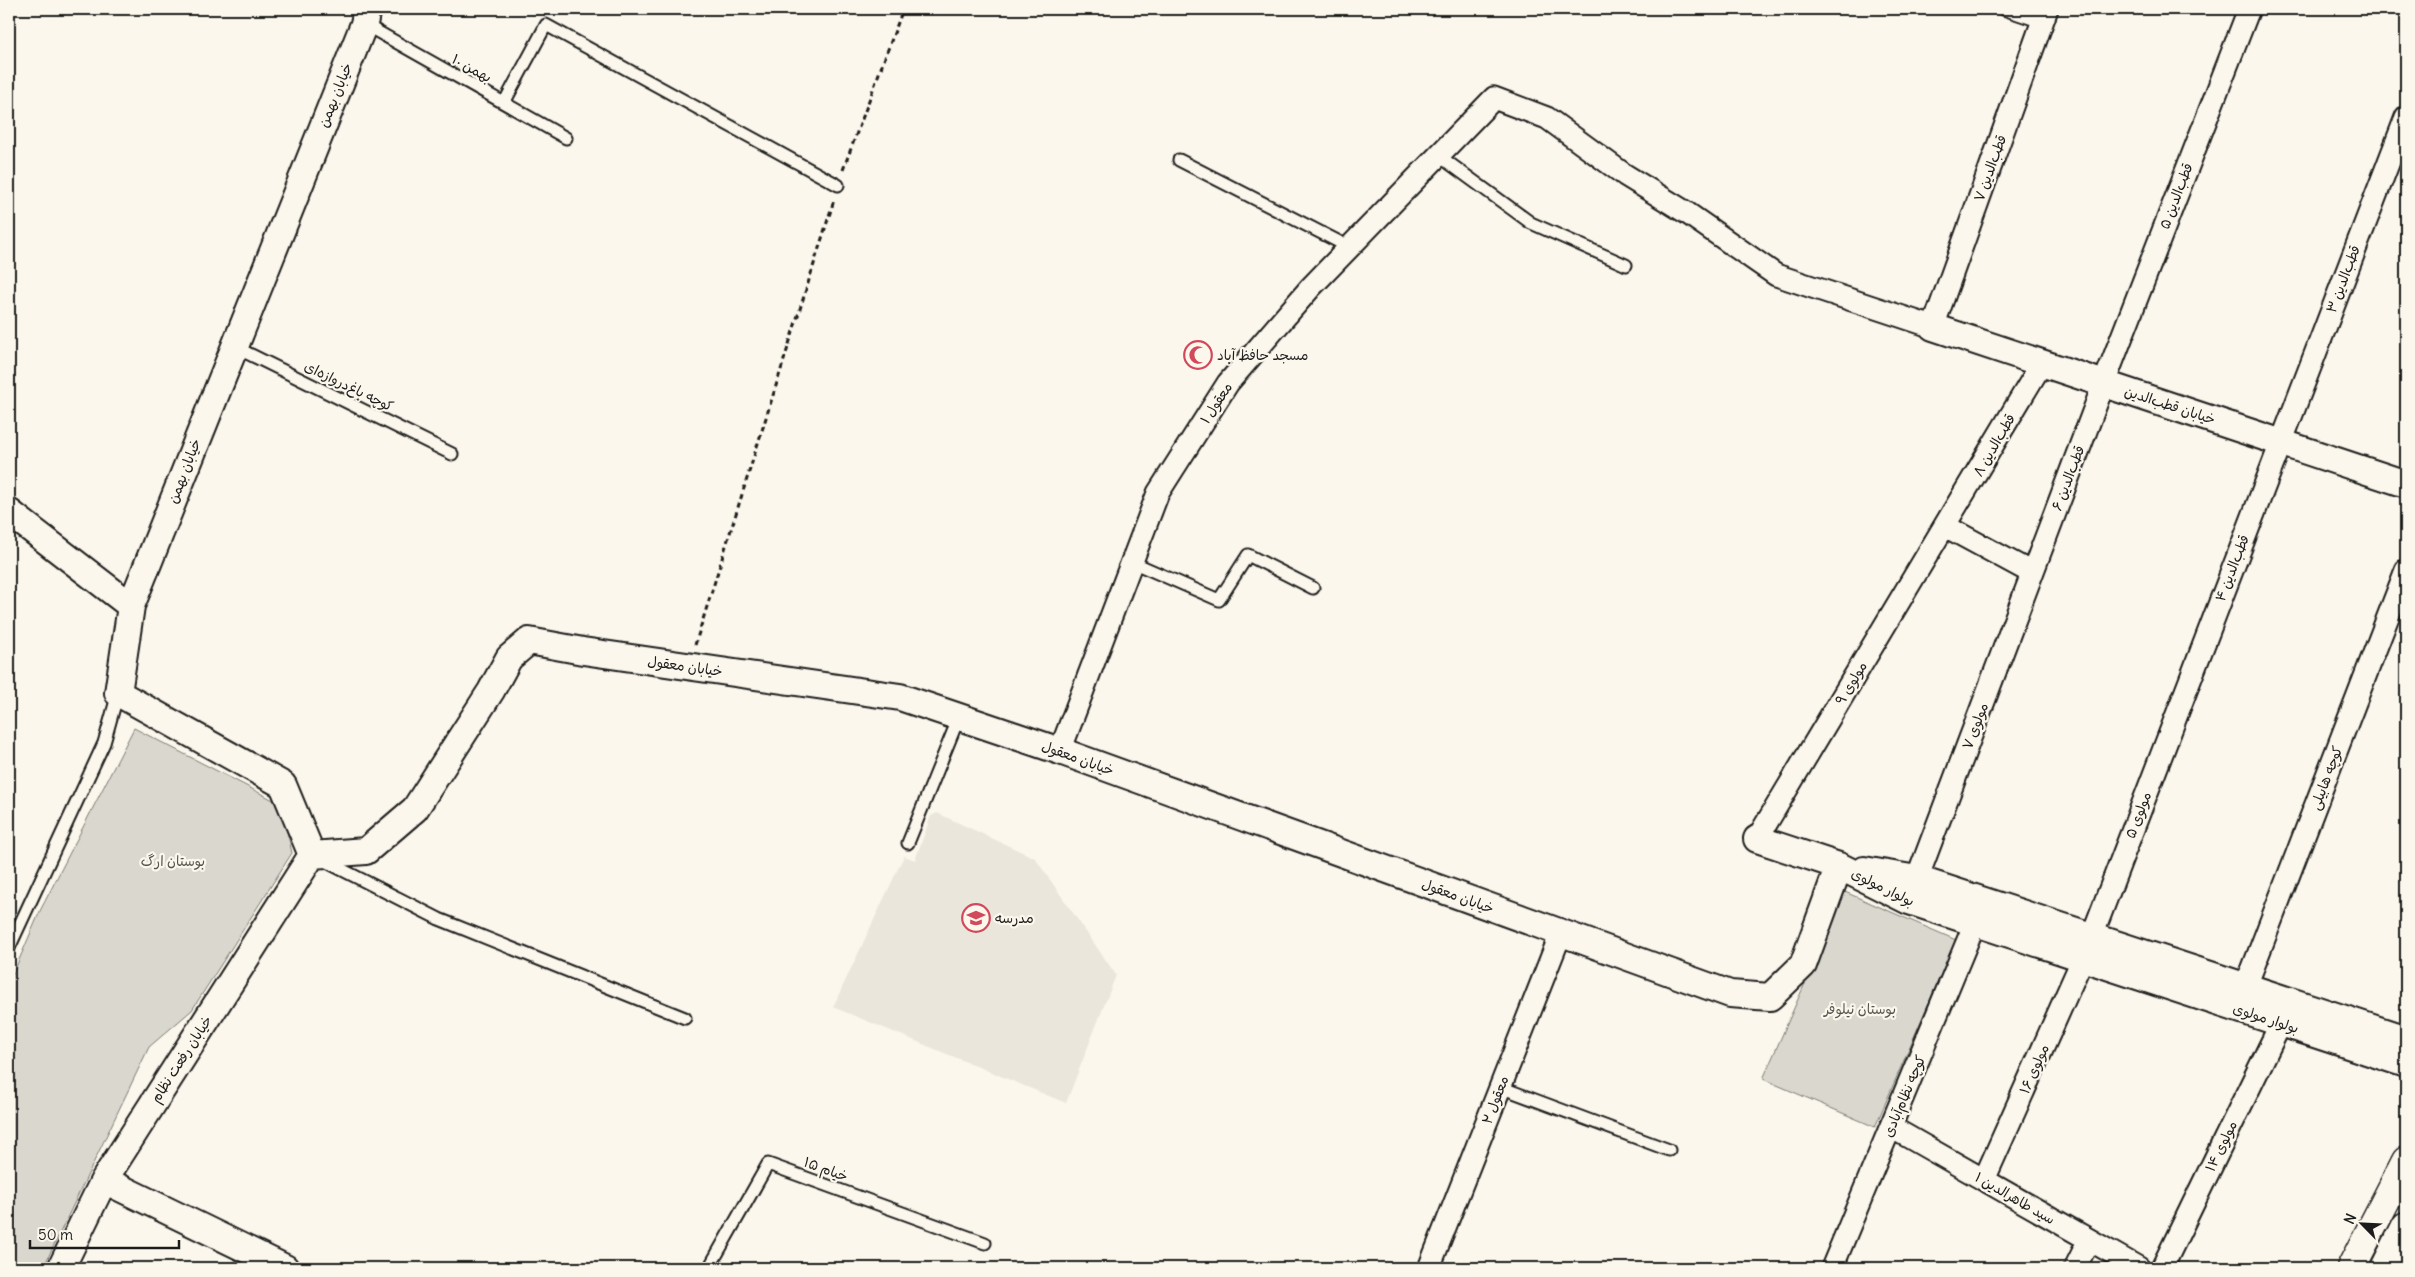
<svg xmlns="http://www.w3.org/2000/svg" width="2415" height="1277" viewBox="0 0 2415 1277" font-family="Delius,'Playpen Sans Arabic',sans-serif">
	<rect width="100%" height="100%" fill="#fbf7ec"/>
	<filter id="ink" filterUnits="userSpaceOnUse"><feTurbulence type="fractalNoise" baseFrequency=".02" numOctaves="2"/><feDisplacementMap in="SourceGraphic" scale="10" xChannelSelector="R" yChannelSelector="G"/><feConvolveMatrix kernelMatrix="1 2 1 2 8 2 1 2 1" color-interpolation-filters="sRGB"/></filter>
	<g filter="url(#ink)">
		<!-- built -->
		<path fill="#eae6dc" d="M937,813L1035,858L1116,975L1066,1103L833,1007L904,856L915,860L931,816Z"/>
		<!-- green -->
		<path fill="#dad7ce" stroke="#7b7a75" d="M134,728L281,804L292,853L192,1010L149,1047L43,1268H9V983L41,909Z
			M1845,892L1956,940L1875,1127L1763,1079Z"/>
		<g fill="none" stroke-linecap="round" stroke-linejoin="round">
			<defs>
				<path id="service" d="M2003,9L2042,22
					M364,24L566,138
					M504,103L546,25L838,185
					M1438,155L1531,223L1626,265
					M1179,160L1349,247
					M233,346L452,454
					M1132,562L1219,600L1248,555L1313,588
					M908,843L959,717
					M323,860L439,919L685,1018
					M9,948L104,743L118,693
					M1500,1087L1669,1150
					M709,1268L768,1164L985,1243"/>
				<path id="minor" d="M1945,526L2032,573
					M1060,751L1158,493L1228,383L1311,287L1494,98L1547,118L1625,175L1687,213L1776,275L1933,327L2047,9
					M1757,839L2042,363
					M1917,879L2104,383L2249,9
					M2092,936L2406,117
					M2246,986L2406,570
					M1891,1127L2139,1268
					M1984,1180L2083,958
					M1429,1268L1561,933
					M1832,1268L1975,923
					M2075,1268L2089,1240
					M2162,1268L2281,1023"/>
				<path id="tertiary" d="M1933,327L2406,484
					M9,512L131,606
					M1757,839L1839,866L1909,901L2406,1064
					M312,855L366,851L415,809L491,691L509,658L529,641L583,651L900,697L1060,751L1730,994L1770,997L1803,965L1839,866
					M312,855L283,785L118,693L131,606L364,24L367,9
					M1864,870L1917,879L2406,1039
					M104,1180L285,1268
					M61,1268L104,1180L312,855"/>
				<path id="secondary" d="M2351,1268L2406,1161
					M2385,1268L2406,1226"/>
			</defs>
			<!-- service casing -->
			<use href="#service" stroke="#1c1c1c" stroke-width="15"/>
			<!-- minor casing -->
			<use href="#minor" stroke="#1c1c1c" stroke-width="25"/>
			<!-- tertiary casing -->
			<use href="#tertiary" stroke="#1c1c1c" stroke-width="30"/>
			<!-- secondary casing -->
			<use href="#secondary" stroke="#1c1c1c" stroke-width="31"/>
			<!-- path -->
			<path stroke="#1c1c1c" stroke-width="3" stroke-dasharray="5 4" stroke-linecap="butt" d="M843,170L903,9
				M695,645L834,200"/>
			<!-- service -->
			<use href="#service" stroke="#fbf7ec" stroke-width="11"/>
			<!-- minor -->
			<use href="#minor" stroke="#fbf7ec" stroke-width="21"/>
			<!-- tertiary -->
			<use href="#tertiary" stroke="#fbf7ec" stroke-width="26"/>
			<!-- secondary -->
			<use href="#secondary" stroke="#fbf7ec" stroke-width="28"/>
		</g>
	</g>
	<!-- icons -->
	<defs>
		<symbol id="mosque-ring" viewBox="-11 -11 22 22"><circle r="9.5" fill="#fbf7ec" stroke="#d1495b" stroke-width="1.5"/><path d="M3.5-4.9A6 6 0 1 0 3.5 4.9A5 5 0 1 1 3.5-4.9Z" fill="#d1495b"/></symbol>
		<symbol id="school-ring" viewBox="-11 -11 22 22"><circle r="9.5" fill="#fbf7ec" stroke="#d1495b" stroke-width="1.5"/><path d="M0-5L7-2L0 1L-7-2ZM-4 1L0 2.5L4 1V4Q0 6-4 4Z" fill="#d1495b"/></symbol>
	</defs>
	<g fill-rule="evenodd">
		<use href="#mosque-ring" x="1182" y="339" width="32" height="32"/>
		<use href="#school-ring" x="960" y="902" width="32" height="32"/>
	</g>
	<g text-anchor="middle" stroke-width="4.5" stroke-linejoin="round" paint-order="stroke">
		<!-- street labels -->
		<g font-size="14" fill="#1c1c1c" stroke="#fbf7ec">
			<text transform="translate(472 68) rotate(29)" y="5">بهمن ۱۰</text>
			<text transform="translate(335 95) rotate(-68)" y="5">خیابان بهمن</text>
			<text transform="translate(1990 168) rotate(-70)" y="5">قطب‌الدین ۷</text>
			<text transform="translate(2176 196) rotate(-69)" y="5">قطب‌الدین ۵</text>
			<text transform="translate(2343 279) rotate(-69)" y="5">قطب‌الدین ۳</text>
			<text transform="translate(349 386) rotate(26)" y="5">کوچه باغ‌دروازه‌ای</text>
			<text transform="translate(1216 403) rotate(-57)" y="5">معقول ۱</text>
			<text transform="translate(2170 405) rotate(18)" y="5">خیابان قطب‌الدین</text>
			<text transform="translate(1994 445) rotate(-60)" y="5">قطب‌الدین ۸</text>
			<text transform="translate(184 471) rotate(-69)" y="5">خیابان بهمن</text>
			<text transform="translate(2068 478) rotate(-69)" y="5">قطب‌الدین ۶</text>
			<text transform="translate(2232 568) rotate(-69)" y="5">قطب‌الدین ۴</text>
			<text transform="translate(685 666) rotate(8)" y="5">خیابان معقول</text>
			<text transform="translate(1851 683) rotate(-59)" y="5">مولوی ۹</text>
			<text transform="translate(1975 726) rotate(-69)" y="5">مولوی ۷</text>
			<text transform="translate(1078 758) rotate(20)" y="5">خیابان معقول</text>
			<text transform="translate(2326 778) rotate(-69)" y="5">کوچه هابیلی</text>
			<text transform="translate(2138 815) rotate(-69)" y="5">مولوی ۵</text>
			<text transform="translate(1883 887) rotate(26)" y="5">بولوار مولوی</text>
			<text transform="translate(1458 896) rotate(20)" y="5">خیابان معقول</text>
			<text transform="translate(2266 1018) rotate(18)" y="5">بولوار مولوی</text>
			<text transform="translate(181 1059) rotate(-57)" y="5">خیابان رفعت نظام</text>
			<text transform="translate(2034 1069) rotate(-66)" y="5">مولوی ۱۶</text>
			<text transform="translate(1904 1096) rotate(-67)" y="5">کوچه نظام‌آبادی</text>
			<text transform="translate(1495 1100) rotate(-69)" y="5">معقول ۲</text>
			<text transform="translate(2221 1146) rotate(-64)" y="5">مولوی ۱۴</text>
			<text transform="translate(826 1169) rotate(20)" y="5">خیام ۱۵</text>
			<text transform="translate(2015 1198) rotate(30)" y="5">سید طاهرالدین ۱</text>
		</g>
		<!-- poi labels -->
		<g font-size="14" fill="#1c1c1c" stroke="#fbf7ec" text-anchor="start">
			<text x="1217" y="360">مسجد حافظ آباد</text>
			<text x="995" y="923">مدرسه</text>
		</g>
		<!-- park labels -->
		<g font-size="14" fill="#555451" stroke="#fbf7ec">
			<text x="173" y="866">بوستان ارگ</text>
			<text x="1860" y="1014">بوستان نیلوفر</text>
		</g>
	</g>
	<!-- margin -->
	<rect width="2415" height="1277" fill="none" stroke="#fbf7ec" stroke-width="30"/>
	<rect x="15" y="15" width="2385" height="1247" fill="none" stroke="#1c1c1c" stroke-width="2" filter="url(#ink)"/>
	<!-- north arrow -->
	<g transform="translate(2362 1224) rotate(294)" stroke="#fbf7ec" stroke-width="4" paint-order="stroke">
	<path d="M0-4L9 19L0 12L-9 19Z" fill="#1c1c1c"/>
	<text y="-8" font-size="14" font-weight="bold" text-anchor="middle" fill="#1c1c1c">N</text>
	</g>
	<!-- scale -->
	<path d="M30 1240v8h149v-8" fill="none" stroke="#1c1c1c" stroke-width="2.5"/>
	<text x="38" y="1240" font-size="15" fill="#1c1c1c" stroke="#fbf7ec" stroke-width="4" paint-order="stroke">50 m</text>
</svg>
